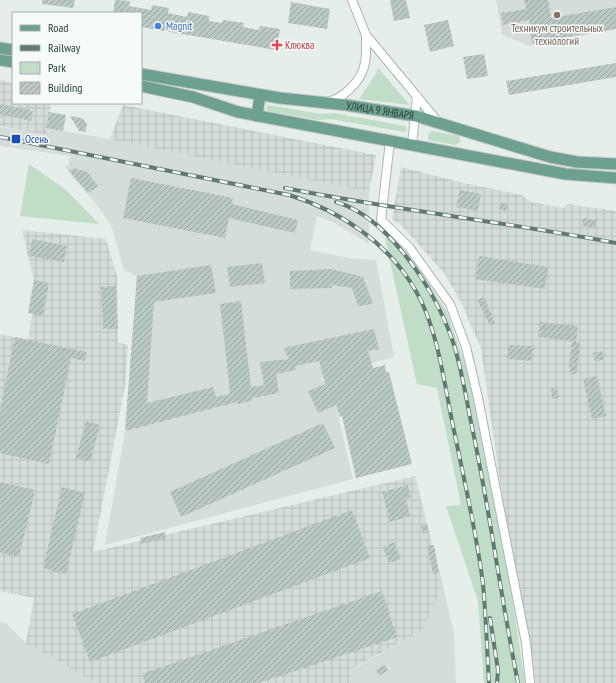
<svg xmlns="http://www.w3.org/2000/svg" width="616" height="683" viewBox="0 0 616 683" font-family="'PT Sans Narrow',sans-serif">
	<defs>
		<pattern id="industrial-grid" width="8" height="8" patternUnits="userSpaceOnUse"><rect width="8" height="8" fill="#d4ddd9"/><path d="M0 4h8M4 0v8" fill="none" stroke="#b6bfbb"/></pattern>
		<pattern id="building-hatch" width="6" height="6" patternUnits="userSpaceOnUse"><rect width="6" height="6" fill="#bbc8c3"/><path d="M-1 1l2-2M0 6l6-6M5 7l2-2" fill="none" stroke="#98a49f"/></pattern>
	</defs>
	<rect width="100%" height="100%" fill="#e6eeea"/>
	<!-- built -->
	<path fill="#d4ddd9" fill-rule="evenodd" d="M496,0H616V29L530,46L502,35Z
		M0,127L46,135V128L110,139L369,192V244L333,222L317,216L310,250L348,258L376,260L394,357L321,378L335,402L353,479L105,545L125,431L137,276L124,270L112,228L102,211L70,174L65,166H68L70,156L0,146ZM241,302L250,384L229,386L220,304Z
		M443,586L454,633L456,683H352L351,670L423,630Z
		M0,622L6,623L26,643L96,683H0Z"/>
	<!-- industrial -->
	<path fill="url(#industrial-grid)" d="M0,80L13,83V103H51L46,135L0,126Z
		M123,105L376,155L369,192L110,139Z
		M401,167L464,183L522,195L531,202L564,208L568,204L616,211V683H529L481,349L461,302L444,273L402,226L392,219Z
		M22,230L106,239L117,276L118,342L128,345L125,386L93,552L415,476L443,586L423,630L351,669L352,683H96L26,643L34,598L0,591V334L28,340L36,290Z"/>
	<!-- green -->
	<path fill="#c0ddc7" d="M378,68L410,105L359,99L376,74Z
		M268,105L321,114L333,113L405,126L407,129L405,132L331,119L319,120L268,111L266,108Z
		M432,131L459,136L461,142L455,145L429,140L428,134Z
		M29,164L66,190L99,224L20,216Z
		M391,236L414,261L447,312L468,373L510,584L525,683H484L478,601L446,506L461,505L437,388L417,384L385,238Z"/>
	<!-- building -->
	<path fill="url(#building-hatch)" d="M42,0H75L73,8L42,4Z
		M115,0L130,1L129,6L151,10L152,5L169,8L168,13L187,17L188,12L209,16V21L222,23L223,20L244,23L243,27L259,30L260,26L280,29L276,50L141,27V13H113Z
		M390,0H406L410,18L394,21Z
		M524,0H548L551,18L616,7V29L532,43L529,20L503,25L501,13L526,9Z
		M291,2L330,9L327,29L288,23Z
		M448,20L454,46L430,52L424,25Z
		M484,54L488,76L467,79L463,57Z
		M616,63V77L509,95L506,81Z
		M0,104L33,111L31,121L0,114Z
		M49,112L66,115L63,131L46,128Z
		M70,116L82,118L87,124L85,132L79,131Z
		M74,168L87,172L98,186L88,193L69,171Z
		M131,178L233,198L232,204L298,220L295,233L229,218L225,238L123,218Z
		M460,190L481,194L478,211L456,207Z
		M501,202L508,204L506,211L499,209Z
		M583,218L596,220L595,228L582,226Z
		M32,239L67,246L64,262L29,256Z
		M479,256L548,267L545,289L475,279Z
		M262,263L265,283L230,287L227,267Z
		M211,265L216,293L154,302L147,403L213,387L216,397L230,394L220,304L241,301L251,387L264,385L260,362L289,359L283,348L374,329L379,349L368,351L373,368L385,365L386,372H389L412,464L356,478L342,416L340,417L336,405L318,413L308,391L325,384L319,361L295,366L296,370L276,374L279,393L252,398V401L238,404L237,402L125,431L137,276Z
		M332,269L363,277L373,304L358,306L352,288L332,285V288L290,289V271Z
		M34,280L49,283L43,316L28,313Z
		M116,286L118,329H103L101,287Z
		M484,297L495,323L490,325L477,300Z
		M540,322L578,326L576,342H580L577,373L571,375L569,365L572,341L538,337Z
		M15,337L86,352L85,361L71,358L49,464L0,453V410Z
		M508,345L534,346L533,361L507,359Z
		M602,351L604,359L595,362L593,353Z
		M597,376L606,416L592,419L583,379Z
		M557,388L559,398L552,399L551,389Z
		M86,421L100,425L90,462L76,458Z
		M323,423L335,448L181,517L170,492Z
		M0,482L35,490L19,557L0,553Z
		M408,485L411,497L406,499L410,516L390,522L382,492Z
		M62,487L85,493L66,574L43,568Z
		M352,510L370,558L90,662L72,614Z
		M427,524L429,532L423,534L421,526Z
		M165,532L166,538L141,544L140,538Z
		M394,542L401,559L389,563L383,547Z
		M434,545L439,573L433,574L427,546Z
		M382,591L397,637L259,683H145L142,674Z
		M385,665L388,670L379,676L376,670Z"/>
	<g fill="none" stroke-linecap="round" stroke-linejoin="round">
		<defs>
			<path id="minor" d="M352,0L366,35L439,123
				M326,102C342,100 360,82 364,67C367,57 366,46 366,35
				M390,141L381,220L409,247L450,304L466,347L478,398L526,643L530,683
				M412,145L417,96"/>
			<g id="major">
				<path d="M0,48L13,50"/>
				<path d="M0,60L13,62"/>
				<path id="s1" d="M141,74L280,98L346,105L416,116L550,157L577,162L616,164"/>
				<path d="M141,86L193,97L238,112L565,174L616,178"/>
				<path d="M257,116L260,95"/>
			</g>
		</defs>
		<!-- minor casing -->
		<use href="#minor" stroke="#a8b6b1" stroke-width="10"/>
		<!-- major casing -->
		<use href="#major" stroke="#c2c9c7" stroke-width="13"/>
		<!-- minor -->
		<use href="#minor" stroke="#fff" stroke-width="8"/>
		<!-- major -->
		<use href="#major" stroke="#6da091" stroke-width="11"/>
		<defs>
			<path id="rail" d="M0,137L289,195C341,211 390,244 417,293C437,328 444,381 452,421C463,475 476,529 483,584C486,617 487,650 489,683
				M285,188C395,210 506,222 616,243
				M336,202C389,217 436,292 453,342C462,369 466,399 472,427C490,512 501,598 518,683
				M490,618L498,670L497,683"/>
		</defs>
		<!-- rail casing -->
		<use href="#rail" stroke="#607a72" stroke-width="4"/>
		<!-- rail -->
		<use href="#rail" stroke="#f6faf8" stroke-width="2.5" stroke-dasharray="8" stroke-linecap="butt"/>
	</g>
	<!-- markers -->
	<circle fill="#8d6e63" stroke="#f6faf8" stroke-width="1.5" cx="557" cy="15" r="4"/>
	<circle fill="#3f7fe0" stroke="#f6faf8" stroke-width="1.5" cx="158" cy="26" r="4"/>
	<path fill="#e0444e" stroke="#f6faf8" stroke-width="1.5" d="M275 39h4v4h4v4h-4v4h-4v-4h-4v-4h4z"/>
	<rect fill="#1a4fb4" stroke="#f6faf8" stroke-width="1.5" x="11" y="134" width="10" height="10" rx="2"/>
	<g text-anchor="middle" stroke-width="3" stroke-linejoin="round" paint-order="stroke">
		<!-- shop labels -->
		<g font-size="11" fill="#366cbe" stroke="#f6faf8" text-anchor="start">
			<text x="166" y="30">Magnit</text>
		</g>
		<!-- education labels -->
		<g font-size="11" fill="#785e54" stroke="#f6faf8">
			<text x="557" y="32">Техникум строительных<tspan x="557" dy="13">технологий</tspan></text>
		</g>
		<!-- health labels -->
		<g font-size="11" fill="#be3a42" stroke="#f6faf8" text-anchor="start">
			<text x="285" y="49">Клюква</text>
		</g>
		<!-- street labels -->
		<g font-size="11" fill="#253f37" stroke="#f6faf8">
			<text dy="4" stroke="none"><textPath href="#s1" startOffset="242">УЛИЦА 9 ЯНВАРЯ</textPath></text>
		</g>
		<!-- transit labels -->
		<g font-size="11" fill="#164399" stroke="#f6faf8" text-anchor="start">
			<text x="25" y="143">Осень</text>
		</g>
	</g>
	<!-- legend -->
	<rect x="12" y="12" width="130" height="92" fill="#f6faf8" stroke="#a2afab"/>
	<rect x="20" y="25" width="20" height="6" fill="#6da091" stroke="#a2afab"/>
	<text x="48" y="32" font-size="12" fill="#253f37">Road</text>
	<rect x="20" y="45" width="20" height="6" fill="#607a72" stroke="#a2afab"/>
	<text x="48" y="52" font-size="12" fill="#253f37">Railway</text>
	<rect x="20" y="62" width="20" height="12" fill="#c0ddc7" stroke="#a2afab"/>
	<text x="48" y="72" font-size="12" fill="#253f37">Park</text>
	<rect x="20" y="82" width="20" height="12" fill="url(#building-hatch)" stroke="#a2afab"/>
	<text x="48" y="92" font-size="12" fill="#253f37">Building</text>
</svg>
